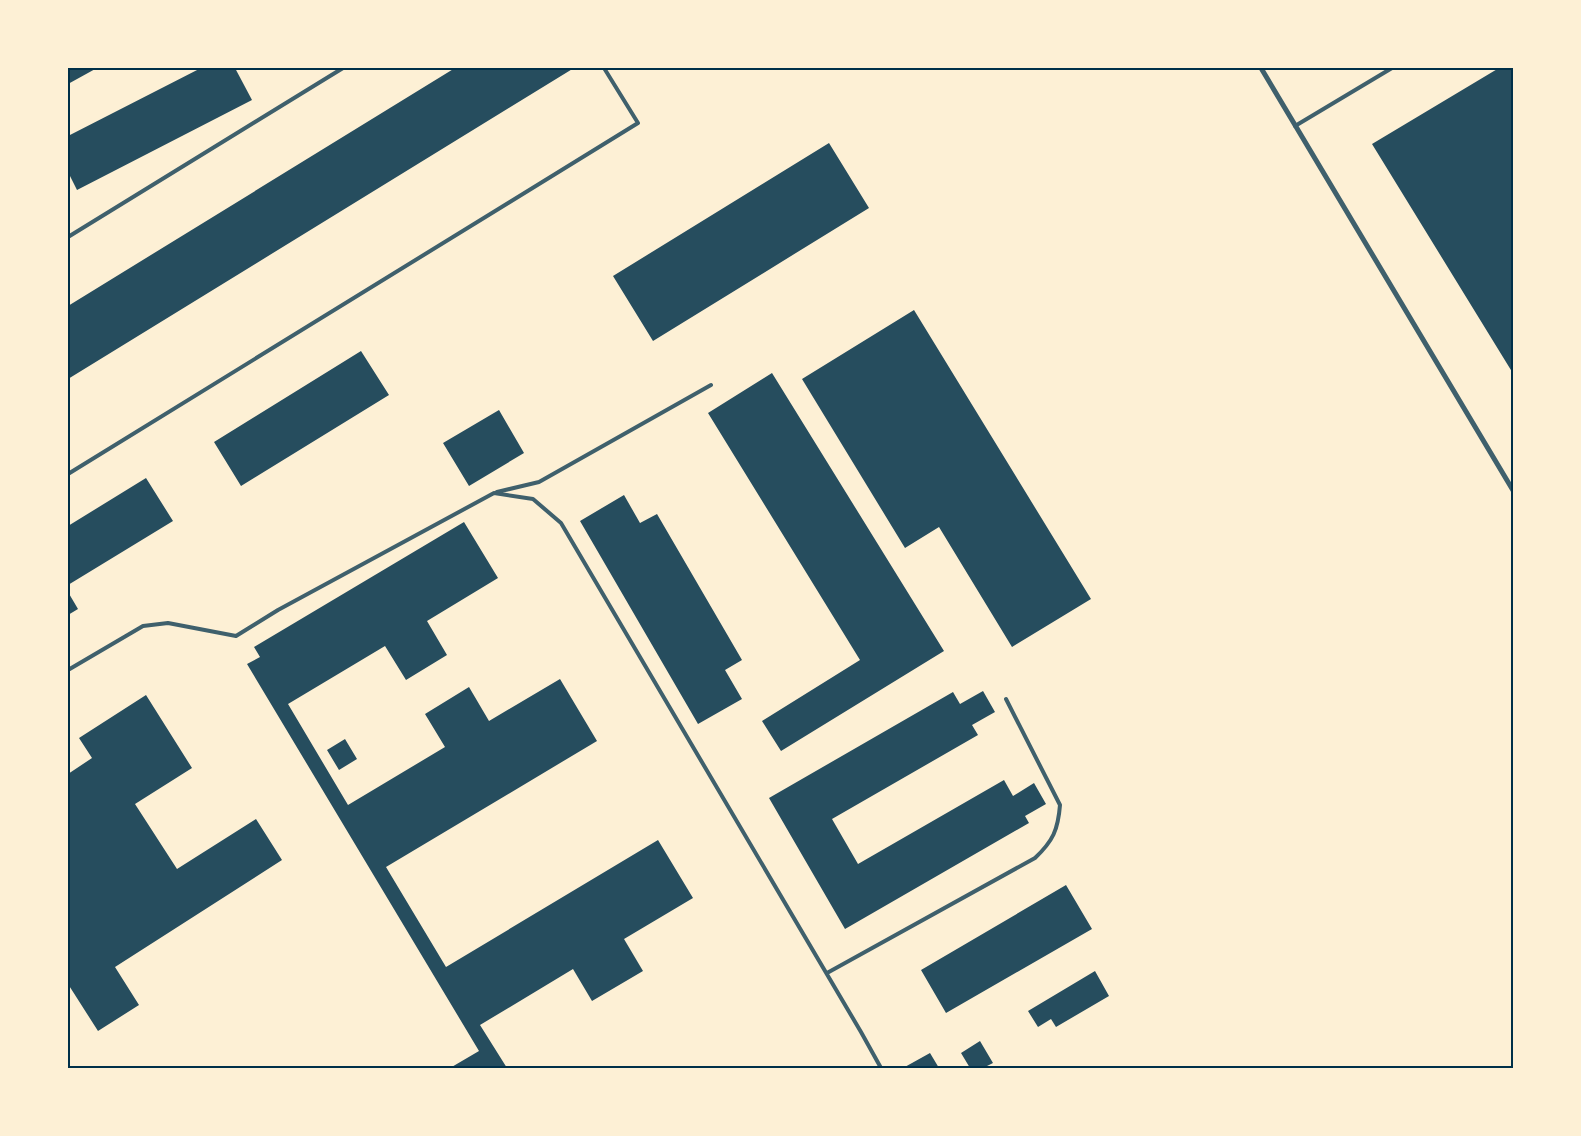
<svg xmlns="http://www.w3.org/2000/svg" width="1581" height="1136" viewBox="0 0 1581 1136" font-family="'Roboto Condensed',sans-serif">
	<rect width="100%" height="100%" fill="#fdf0d5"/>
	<!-- building -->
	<path fill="#264d5e" d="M68,68H97L68,84Z
		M201,68H235L252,100L77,190L68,172V136Z
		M455,68H574L68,379V306Z
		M1499,68H1514V375L1372,144Z
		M829,143L869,208L653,341L613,276Z
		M914,310L1091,599L1012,647L939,527L905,548L802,379Z
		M361,351L389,395L241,486L214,442Z
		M772,373L944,651L781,751L762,721L860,660L708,413Z
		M499,410L524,453L469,486L443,443Z
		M146,478L173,521L68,585V526Z
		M624,495L640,523L657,514L742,660L725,670L742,699L698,724L580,521Z
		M464,522L498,578L427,621L447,655L406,680L385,646L288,704L348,805L445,747L425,714L469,687L489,721L560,679L597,741L386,867L446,967L658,840L693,898L624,939L643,971L592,1001L573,969L480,1025L507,1068H450L479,1051L247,664L260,657L254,647Z
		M68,592L78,609L68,615Z
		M983,691L995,712L972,725L978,735L832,819L858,864L1004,780L1013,796L1034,783L1046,804L1025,816L1029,823L845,929L769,798L953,692L960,704Z
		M146,695L192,768L135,804L177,869L256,819L282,860L115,967L139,1005L98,1031L68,984V774L92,758L79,738Z
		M345,739L357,759L339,770L327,750Z
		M1066,885L1092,929L946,1013L921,970Z
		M1095,971L1109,996L1056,1027L1051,1019L1038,1027L1028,1011Z
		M980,1041L993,1063L983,1068H970L961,1053Z
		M930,1053L939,1068H903Z"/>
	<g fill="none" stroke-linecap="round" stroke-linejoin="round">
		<!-- service -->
		<path stroke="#3f606c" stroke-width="4" d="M1295,126L1392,68
			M68,237L343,68
			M68,474L638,123L604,68
			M497,492L539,482L711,385
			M68,670L143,626L168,623L236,636L278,610L494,493L533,499L561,523L861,1032L881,1068
			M827,973L1035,858C1053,841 1058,830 1060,805L1006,699"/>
		<!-- minor -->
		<path stroke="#3f606c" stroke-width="5" d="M1261,68L1514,492"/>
	</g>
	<!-- border -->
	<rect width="1581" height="1136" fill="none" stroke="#fdf0d5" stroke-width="138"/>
	<rect x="69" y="69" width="1443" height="998" fill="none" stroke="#003049" stroke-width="2"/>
</svg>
